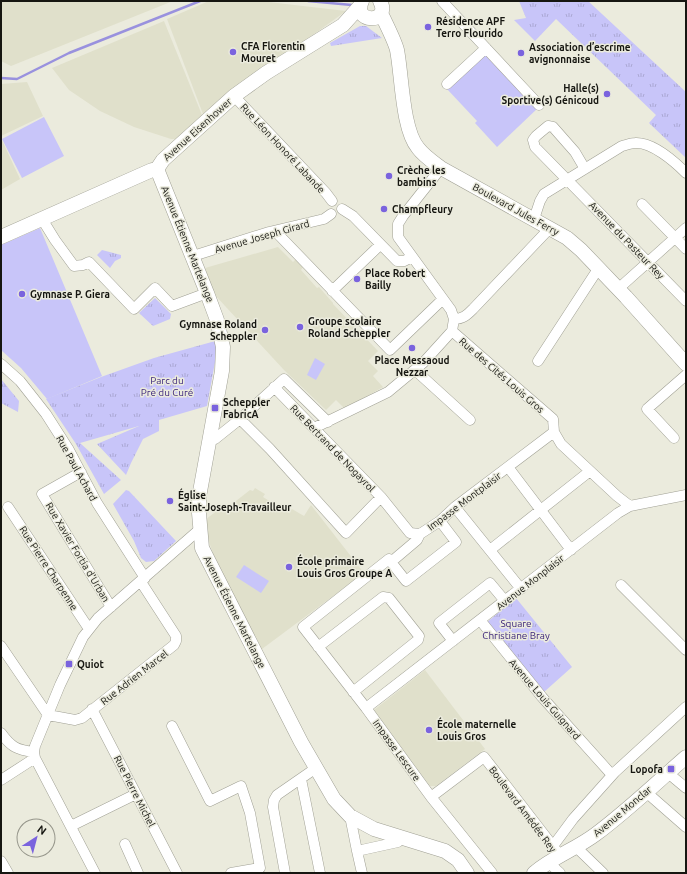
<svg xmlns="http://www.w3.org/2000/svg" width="687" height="874" viewBox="0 0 687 874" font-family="Ubuntu,sans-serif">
	<defs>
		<pattern id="grass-tufts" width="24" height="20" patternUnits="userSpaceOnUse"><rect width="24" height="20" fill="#c8c5f9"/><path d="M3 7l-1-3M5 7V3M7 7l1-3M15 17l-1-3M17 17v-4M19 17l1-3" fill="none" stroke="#aba8d4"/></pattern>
	</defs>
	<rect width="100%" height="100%" fill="#ebebdd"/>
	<!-- built -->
	<path fill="#e0e0cb" d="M1,1H173L11,66L1,61Z
		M209,1H260L346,11L313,35L259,69L203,114L167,19Z
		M164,21L202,115L178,139H171L134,127L100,111L69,90L52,68Z
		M27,82L43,116L1,136V84Z
		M1,138L20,179L1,190Z
		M278,247L293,262L296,259L303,267L301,270L317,288L319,287L333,303V304L378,351L368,361L378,371L373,376L383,387L345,409L336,400L326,410L284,370L214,294L205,268Z
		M255,488L265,494L263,497L289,513L292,509L304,516L311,505L364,573L262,649L216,562L208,539L206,519L225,505L227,508L250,490L253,491Z
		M425,670L485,749L436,786H430L374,710Z"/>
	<!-- grass -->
	<path fill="url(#grass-tufts)" d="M519,1H588L686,92V158L649,123L656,115L556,19L535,41L514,20L526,18Z
		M360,26H366L382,38L331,46L330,43Z
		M102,250L121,255V258L115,261L110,268L97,255Z
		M155,298L171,314L170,319L153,326L139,313Z
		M219,340L207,406L159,420V431L143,439L131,463L126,475L97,444L139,426L80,443L121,480L104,494L76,444L46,399L101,377L154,358Z
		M1,379L19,401L18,412L1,403Z
		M126,490L129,491L176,541L154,561L146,562L141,558L134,541L113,504Z
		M516,598L572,667L544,692L486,623Z"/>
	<!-- garden -->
	<path fill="#c8c5f9" d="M486,53L539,107L497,147L475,123L477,121L447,89Z
		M44,117L64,156L22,178L2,139Z
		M40,228L102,376L47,399L21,368L1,350V245Z
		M315,358L325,364L316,380L307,375Z
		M244,565L269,581L261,593L236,577Z"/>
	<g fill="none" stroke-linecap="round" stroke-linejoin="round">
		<!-- stream -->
		<path stroke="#9991de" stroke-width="2.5" d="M308,1L352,5
			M1,78L17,79L69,53L200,1"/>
		<defs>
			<path id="street" d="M442,1L539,105
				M447,84L486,48
				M234,96L326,193L332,201
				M585,169L575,152L553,127L548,126L536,136L533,140L535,147L686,301
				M642,204L686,249
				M342,209L353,216L397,261H404L412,257
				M42,219L55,240L74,266L83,265L89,262L134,309L155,288L172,306L207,293
				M534,219L540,201L544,194L622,146C626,145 631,143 635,143C652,142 674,161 686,173
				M275,231L390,350L443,299
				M193,256L269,232L324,219L331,214
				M618,289L686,228
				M332,291L380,245
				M454,319C463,319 467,315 473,309L550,228
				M452,331L553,419L554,432L561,444L617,496L630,506
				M538,361L598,269
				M1,364L20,381L46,414L69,450L97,503L145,578
				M415,370L470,420
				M240,419L270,449L346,533L381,497L274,387
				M314,428L388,392L423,363L452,331L454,319L451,310L398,237V224L403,216L441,168
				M674,438L647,409L686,375
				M209,439H215L240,419L284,379L328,422
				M508,467L571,550
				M81,472L42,494L111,607
				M381,497L410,533L420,534
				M8,507L89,629
				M455,507L521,589
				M490,550L590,471
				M391,562L406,581L456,542L440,521
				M621,585L686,650
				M480,620L542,697L612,775
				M453,641L439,623L490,583L505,601
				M1,646L48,715L75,720L82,718L174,645L176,641V636L141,582
				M318,647L383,597L389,598L419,636L418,640L353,692
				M366,708L618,513L630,506L686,495
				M92,709L177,873
				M172,726L210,801L241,786L250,813L260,868L231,873
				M1,733C11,747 17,750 34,752
				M668,773L686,788
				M301,779L320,873
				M1,780L35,758
				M646,792L686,827
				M431,797L484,757L556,850
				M350,816L357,851
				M71,826L136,794
				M125,844L138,873
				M553,846L573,819L615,772L686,707
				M576,847L603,873
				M1,861L8,873
				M548,862L560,873
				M95,873L35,758L34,752L35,746L60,685L83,637L98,618L200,529
				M285,873L273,807L274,800L277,795L316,768
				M362,873L357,851L398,842L401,838
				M492,873L431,797L366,708L303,627L389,559L391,562L417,540L420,534L440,521L455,507L554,432"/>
			<path id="secondary" d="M362,1C351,24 392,24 380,1
				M381,13C385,22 395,41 397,50C402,75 402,129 418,148C424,156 433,162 441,168L567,238L581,250L626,297L686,364
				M157,169L207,293L217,320L223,347L222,371L199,497V513L202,548L301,742L334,799L350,816L374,829L445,851L458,860L467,873
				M157,169L163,160L234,96L266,73L343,25L360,6
				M1,237L152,170L157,169
				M534,873C553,857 576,849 596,834C627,811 656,783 686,757"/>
		</defs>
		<!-- street casing -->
		<use href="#street" stroke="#a0a094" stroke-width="11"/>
		<!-- secondary casing -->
		<use href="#secondary" stroke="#a0a094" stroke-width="15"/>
		<!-- street -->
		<use href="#street" stroke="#fff" stroke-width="10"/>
		<!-- secondary -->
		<use href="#secondary" stroke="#fff" stroke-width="14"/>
	</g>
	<!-- markers -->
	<g fill="#7a63de" stroke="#ebebdd" stroke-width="1.5">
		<circle cx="428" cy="27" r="4"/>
		<circle cx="233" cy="52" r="4"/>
		<circle cx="521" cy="53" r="4"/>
		<circle cx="607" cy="94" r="4"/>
		<circle cx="389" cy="176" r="4"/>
		<circle cx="384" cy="209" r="4"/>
		<circle cx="357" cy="279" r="4"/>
		<circle cx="22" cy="294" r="4"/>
		<circle cx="300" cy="327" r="4"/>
		<circle cx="265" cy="330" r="4"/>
		<circle cx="412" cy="348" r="4"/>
		<rect x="211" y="404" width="8" height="8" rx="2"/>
		<circle cx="170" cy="501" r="4"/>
		<circle cx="289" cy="567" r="4"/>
		<rect x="65" y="660" width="8" height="8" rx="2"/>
		<circle cx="429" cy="730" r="4"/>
		<rect x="667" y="765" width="8" height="8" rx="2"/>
	</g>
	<g text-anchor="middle" stroke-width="3" stroke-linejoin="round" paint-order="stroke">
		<!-- poi labels -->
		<g font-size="10" font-weight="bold" fill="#161611" stroke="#ebebdd" text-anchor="start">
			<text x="436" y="25">Résidence APF<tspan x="436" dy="12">Terro Flourido</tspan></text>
			<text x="241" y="50">CFA Florentin<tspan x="241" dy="12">Mouret</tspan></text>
			<text x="529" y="51">Association d’escrime<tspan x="529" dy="12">avignonnaise</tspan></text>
			<text x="599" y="92" text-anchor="end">Halle(s)<tspan x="599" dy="12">Sportive(s) Génicoud</tspan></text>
			<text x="397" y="174">Crèche les<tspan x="397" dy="12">bambins</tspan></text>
			<text x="392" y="213">Champfleury</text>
			<text x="365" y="277">Place Robert<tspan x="365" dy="12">Bailly</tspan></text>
			<text x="30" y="298">Gymnase P. Giera</text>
			<text x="308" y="325">Groupe scolaire<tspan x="308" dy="12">Roland Scheppler</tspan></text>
			<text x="257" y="328" text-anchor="end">Gymnase Roland<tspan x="257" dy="12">Scheppler</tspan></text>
			<text x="412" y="364" text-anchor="middle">Place Messaoud<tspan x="412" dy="12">Nezzar</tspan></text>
			<text x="223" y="406">Scheppler<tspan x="223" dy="12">FabricA</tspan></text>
			<text x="178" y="499">Église<tspan x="178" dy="12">Saint-Joseph-Travailleur</tspan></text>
			<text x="297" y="565">École primaire<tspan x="297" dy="12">Louis Gros Groupe A</tspan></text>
			<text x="77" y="668">Quiot</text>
			<text x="437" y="728">École maternelle<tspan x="437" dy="12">Louis Gros</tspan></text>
			<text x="663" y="773" text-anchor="end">Lopofa</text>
		</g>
		<!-- street labels -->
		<g font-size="10" fill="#161611" stroke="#ebebdd">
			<text transform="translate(197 129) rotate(-42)" y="4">Avenue Eisenhower</text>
			<text transform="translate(283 148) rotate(47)" y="4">Rue Léon Honoré Labande</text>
			<text transform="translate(516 209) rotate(29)" y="4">Boulevard Jules Ferry</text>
			<text transform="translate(262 236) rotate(-16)" y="4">Avenue Joseph Girard</text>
			<text transform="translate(627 240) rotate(46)" y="4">Avenue du Pasteur Rey</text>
			<text transform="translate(188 244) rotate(68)" y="4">Avenue Étienne Martelange</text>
			<text transform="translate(502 375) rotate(41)" y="4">Rue des Cités Louis Gros</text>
			<text transform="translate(333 448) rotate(46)" y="4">Rue Bertrand de Nogayrol</text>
			<text transform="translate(77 468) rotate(61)" y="4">Rue Paul Achard</text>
			<text transform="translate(464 501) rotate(-37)" y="4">Impasse Montplaisir</text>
			<text transform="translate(78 552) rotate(59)" y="4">Rue Xavier Fortia d'Urban</text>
			<text transform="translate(49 568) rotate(57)" y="4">Rue Pierre Charpenne</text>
			<text transform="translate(530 582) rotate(-38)" y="4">Avenue Monplaisir</text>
			<text transform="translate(235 612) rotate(63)" y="4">Avenue Étienne Martelange</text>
			<text transform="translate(134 677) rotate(-38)" y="4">Rue Adrien Marcel</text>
			<text transform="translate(545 699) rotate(49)" y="4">Avenue Louis Guignard</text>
			<text transform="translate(397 750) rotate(54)" y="4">Impasse Lescure</text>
			<text transform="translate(135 791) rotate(63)" y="4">Rue Pierre Michel</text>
			<text transform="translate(523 809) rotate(53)" y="4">Boulevard Amédée Rey</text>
			<text transform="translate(622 811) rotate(-40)" y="4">Avenue Monclar</text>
		</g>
		<!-- park labels -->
		<g font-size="10" fill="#351d77" stroke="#ebebdd">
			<text x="167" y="384">Parc du<tspan x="167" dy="12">Pré du Curé</tspan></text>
			<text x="516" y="627">Square<tspan x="516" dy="12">Christiane Bray</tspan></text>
		</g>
	</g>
	<!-- border -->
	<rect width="687" height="874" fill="none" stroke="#161611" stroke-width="4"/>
	<!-- north arrow -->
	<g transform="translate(36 838) rotate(36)"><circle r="19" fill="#ebebdd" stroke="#96968b"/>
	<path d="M0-3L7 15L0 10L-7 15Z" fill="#7a63de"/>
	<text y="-6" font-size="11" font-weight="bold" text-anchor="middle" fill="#161611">N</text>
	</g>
</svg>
